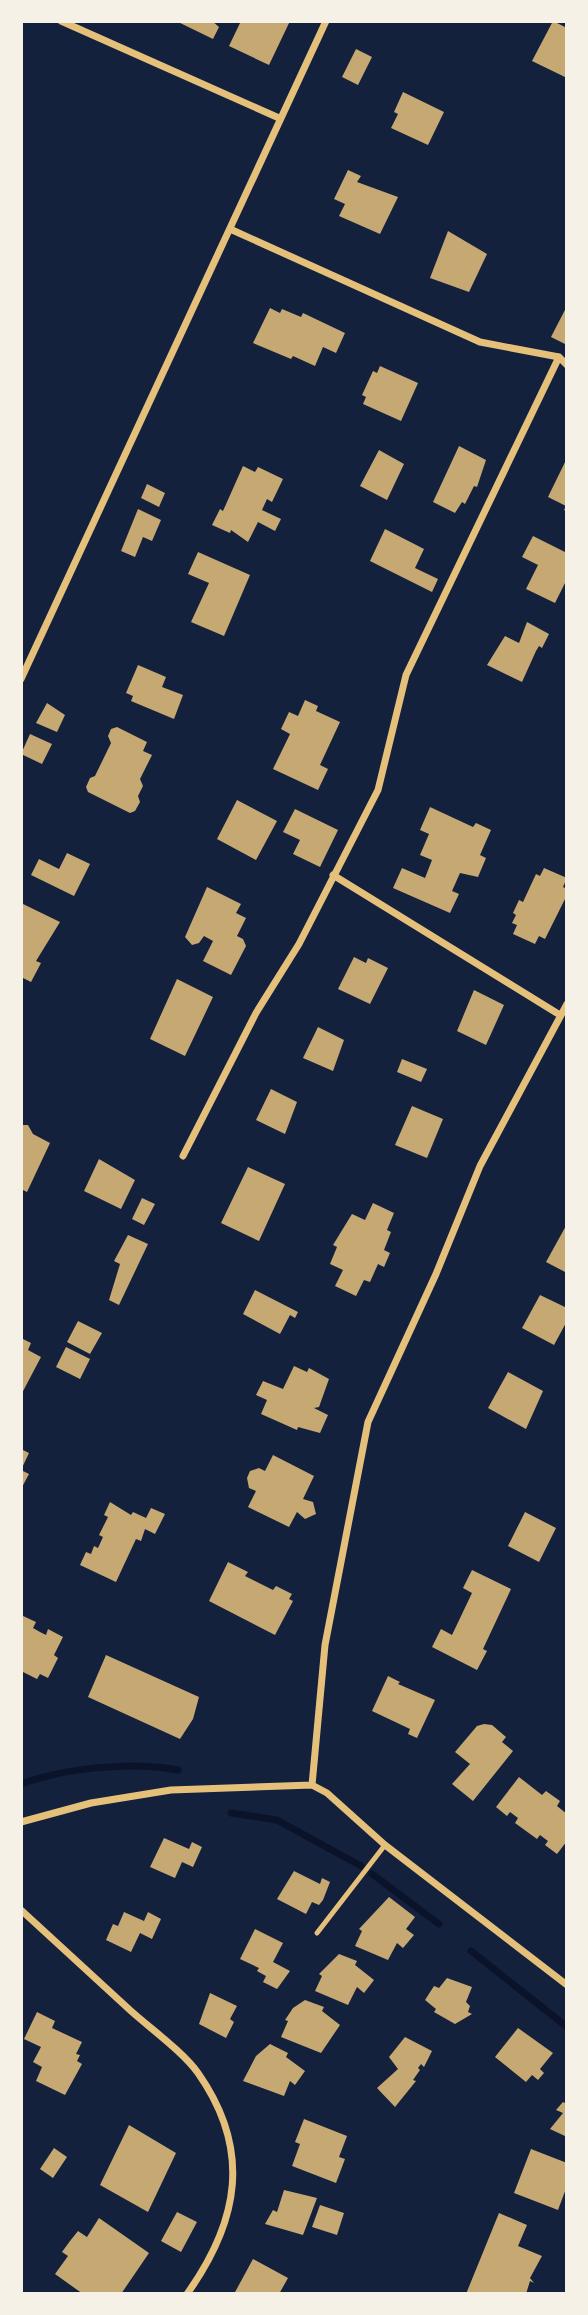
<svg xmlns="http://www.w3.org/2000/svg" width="588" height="2315" viewBox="0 0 588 2315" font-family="'DM Sans',sans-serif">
	<rect width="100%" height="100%" fill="#14213d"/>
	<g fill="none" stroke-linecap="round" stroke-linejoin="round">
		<!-- stream -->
		<path stroke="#0b132b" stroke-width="7" d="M21,1784C64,1768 133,1761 178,1770
			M231,1813L277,1820L361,1866
			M372,1874L439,1924
			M471,1951L567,2027"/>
	</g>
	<!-- building -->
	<path fill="#c6a872" d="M176,21H212L219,27L213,39Z
		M241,21H290L269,65L229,46Z
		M553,21L567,28V78L532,61Z
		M356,49L372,57L358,85L342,77Z
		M403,92L444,112L428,145L391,128L398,114L394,112Z
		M348,170L361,176L357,182L398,197L380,234L339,216L345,204L334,199Z
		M448,231L487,254L469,292L430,278Z
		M567,306V345L551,337Z
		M270,308L280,313L282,309L301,317L303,313L345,333L336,353L323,347L315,366L293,356L291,359L253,343Z
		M380,366L418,383L401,421L363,404L366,397L362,395L373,371L377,373Z
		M459,446L486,460L477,487L474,486L465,504L462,502L455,513L433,502Z
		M379,450L404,464L387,500L360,486Z
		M567,458V512L564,510L566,506L548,497Z
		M243,466L255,472L258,467L283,479L272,502L267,499L262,510L281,519L275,531L258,522L248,542L231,530L230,533L212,525L220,509L223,511Z
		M147,484L165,493L159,507L141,498Z
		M138,509L161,520L152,541L143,537L135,557L121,551Z
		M385,529L424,549L415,568L438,579L432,592L370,561Z
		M533,536L567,553V579L555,603L526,589L538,565L522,557Z
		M198,552L250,575L224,636L191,622L209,583L188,574Z
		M527,622L549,634L542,648L539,646L536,651L522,682L487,665L505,636L519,643Z
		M138,665L166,677L162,687L183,695L174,719L131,701L133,696L126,693Z
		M305,700L318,706L316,711L340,722L320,765L328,769L318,790L273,769L290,734L281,729L289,712L298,716Z
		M47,703L65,715L57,732L36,723Z
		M117,727L147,742L143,751L152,755L140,779L143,786L138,796L140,802L135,811L130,813L88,792L86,787L90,778L95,776L111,743L108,736L111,729Z
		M30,734L52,744L42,764L21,754Z
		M237,800L277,821L256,860L217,839Z
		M430,807L473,827L476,823L491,830L480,855L486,858L478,877L460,873L452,891L459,894L450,913L393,888L402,868L425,878L432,860L420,855L429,834L420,830Z
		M295,809L338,830L320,867L293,854L300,840L283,832Z
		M67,853L90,864L74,896L31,875L39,859L59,869Z
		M544,868L567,878L563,887L567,889V895L545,939L539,936L535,944L513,934L517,925L512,923L516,915L513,913L519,900L523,902L536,874L540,876Z
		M207,887L241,904L236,913L246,918L237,936L243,939L246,946L231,975L203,961L213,941L204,936L199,943L192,945L185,937Z
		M21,903L60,922L36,961L41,963L31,982L21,977Z
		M354,957L366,963L368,958L388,968L370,1004L338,989Z
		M177,979L213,997L185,1056L150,1039Z
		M474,990L504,1005L486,1045L457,1031Z
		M318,1027L344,1040L333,1071L303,1058Z
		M402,1059L427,1069L421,1082L397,1072Z
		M271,1089L297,1102L285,1134L256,1120Z
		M412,1106L443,1119L427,1158L395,1145Z
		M21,1125H28L33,1134L50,1143L27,1192L21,1189Z
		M99,1159L135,1180L121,1209L84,1191Z
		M248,1167L285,1184L259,1241L221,1223Z
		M142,1198L155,1204L144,1225L132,1219Z
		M373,1203L394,1213L387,1230L391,1232L384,1250L390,1253L384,1267L378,1264L370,1282L364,1280L356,1296L335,1286L343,1270L330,1264L337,1247L333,1245L352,1214L365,1220Z
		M567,1224V1273L546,1262Z
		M128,1235L148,1244L119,1305L109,1300L120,1264L114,1261Z
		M255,1290L298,1312L295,1318L290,1315L280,1334L243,1314Z
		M540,1295L567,1308V1321L554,1345L522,1328Z
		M78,1321L102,1333L90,1354L67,1342Z
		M21,1338L31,1343L28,1350L41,1357L21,1395Z
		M66,1347L90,1359L80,1379L56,1367Z
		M294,1366L307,1372L309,1368L329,1379L319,1407L314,1408L328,1415L320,1433L298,1427L297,1430L261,1414L267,1400L256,1395L263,1381L283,1389Z
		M508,1372L543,1391L526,1429L488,1408Z
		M21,1449L29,1453L21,1470L29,1474L21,1489Z
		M273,1455L314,1476L303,1499L313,1502L316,1514L305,1519L297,1512L289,1527L248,1507L256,1491L249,1488L247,1478L250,1471L259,1468L265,1471Z
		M110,1502L131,1515L133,1512L146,1518L151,1508L165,1514L155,1534L145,1529L141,1541L136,1539L116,1582L80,1565L86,1552L91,1554L94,1546L98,1548L103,1537L99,1535L108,1517L104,1515Z
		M525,1512L556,1528L539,1562L508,1546Z
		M228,1562L248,1572L245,1576L273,1590L276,1586L292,1594L289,1599L293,1601L275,1635L209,1601Z
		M472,1570L511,1589L483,1649L487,1651L477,1670L432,1647L441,1629L452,1635L472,1593L463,1588Z
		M21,1615L36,1622L33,1628L40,1632L46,1635L48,1629L63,1637L54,1655L58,1658L48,1678L40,1674L37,1679L21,1671Z
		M106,1655L199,1697L193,1719L180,1739L88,1697Z
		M388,1676L400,1682L398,1684L435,1700L417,1738L408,1734L410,1729L372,1711Z
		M484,1724L492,1725L506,1737L502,1742L513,1751L473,1801L452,1784L470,1764L455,1752L477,1726Z
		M519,1777L542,1795L546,1791L560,1801L557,1806L567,1814V1841L557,1854L545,1845L548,1841L540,1835L537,1839L515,1823L518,1818L510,1812L507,1816L496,1807Z
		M164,1838L189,1849L192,1842L202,1847L193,1867L182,1862L175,1878L150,1867Z
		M294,1871L320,1884L322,1878L330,1882L323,1900L319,1905L312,1902L306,1914L277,1899Z
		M389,1897L415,1917L406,1929L414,1935L403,1948L397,1943L388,1960L355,1946L362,1931L359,1929Z
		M124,1912L144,1921L148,1912L161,1919L152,1939L140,1933L131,1952L106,1940L113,1924L118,1926Z
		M255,1929L283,1943L273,1962L290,1971L277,1989L263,1982L266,1976L257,1971L259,1968L240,1959Z
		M339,1954L357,1961L355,1965L374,1980L364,1993L357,1987L348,2005L315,1991L322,1976L319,1974Z
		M447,1978L472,1987L466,2002L470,2006L468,2012L472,2014L455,2024L434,2012L436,2009L425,2000L434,1986L439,1988Z
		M210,1993L237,2006L230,2019L234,2022L226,2038L199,2024Z
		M305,2000L324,2007L322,2011L340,2025L321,2053L281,2037L288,2021L285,2020L293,2008Z
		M37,2012L55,2021L52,2028L82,2042L76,2054L80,2055L77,2061L82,2064L65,2095L36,2081L42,2067L33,2062L41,2047L24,2039Z
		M518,2028L553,2053L540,2069L544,2073L538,2080L532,2075L526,2082L495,2057Z
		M405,2037L432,2051L424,2067L421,2064L418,2068L420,2070L413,2080L416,2081L395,2107L377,2088L398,2069L389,2057Z
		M270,2044L288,2053L286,2057L305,2071L295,2085L290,2081L284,2096L243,2081L256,2056Z
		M563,2102L567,2104V2137L550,2129L563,2113L556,2110Z
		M304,2119L347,2136L339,2157L345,2159L336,2183L292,2166L300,2144L295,2142Z
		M129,2125L176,2153L148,2212L100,2185Z
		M54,2148L67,2157L53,2178L40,2169Z
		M531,2149L567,2163V2186L558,2210L514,2193Z
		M284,2190L317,2198L303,2235L265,2224L273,2210L277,2212Z
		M320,2205L344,2213L337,2235L312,2227Z
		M177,2212L197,2222L181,2252L161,2241Z
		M499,2213L527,2225L518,2246L542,2256L530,2278L534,2283L530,2281L526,2294H466Z
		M99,2218L149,2253L121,2294H83L55,2274L68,2256L62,2252L70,2241L78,2231L87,2237Z
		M253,2259L288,2278L279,2294H234Z"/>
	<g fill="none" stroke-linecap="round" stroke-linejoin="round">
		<!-- service -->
		<path stroke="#e5c07b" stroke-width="5" d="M317,1933L385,1845"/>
		<!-- minor -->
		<path stroke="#e5c07b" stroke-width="7" d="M61,21L279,118
			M230,229L480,342L559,357L567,365
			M21,679L326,21
			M333,875L560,1015
			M183,1156L256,1013L299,944L378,790L406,675L559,357
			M312,1785L325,1645L368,1422L436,1274L480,1166L567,1004
			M21,1822L91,1803L171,1790L312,1785L327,1793L385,1845L567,1985
			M21,1910C58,1944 95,1978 131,2011C151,2029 183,2052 198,2073C252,2150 239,2221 187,2294"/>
	</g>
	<!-- border -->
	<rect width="588" height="2315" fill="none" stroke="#f6f1e7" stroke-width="46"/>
</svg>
